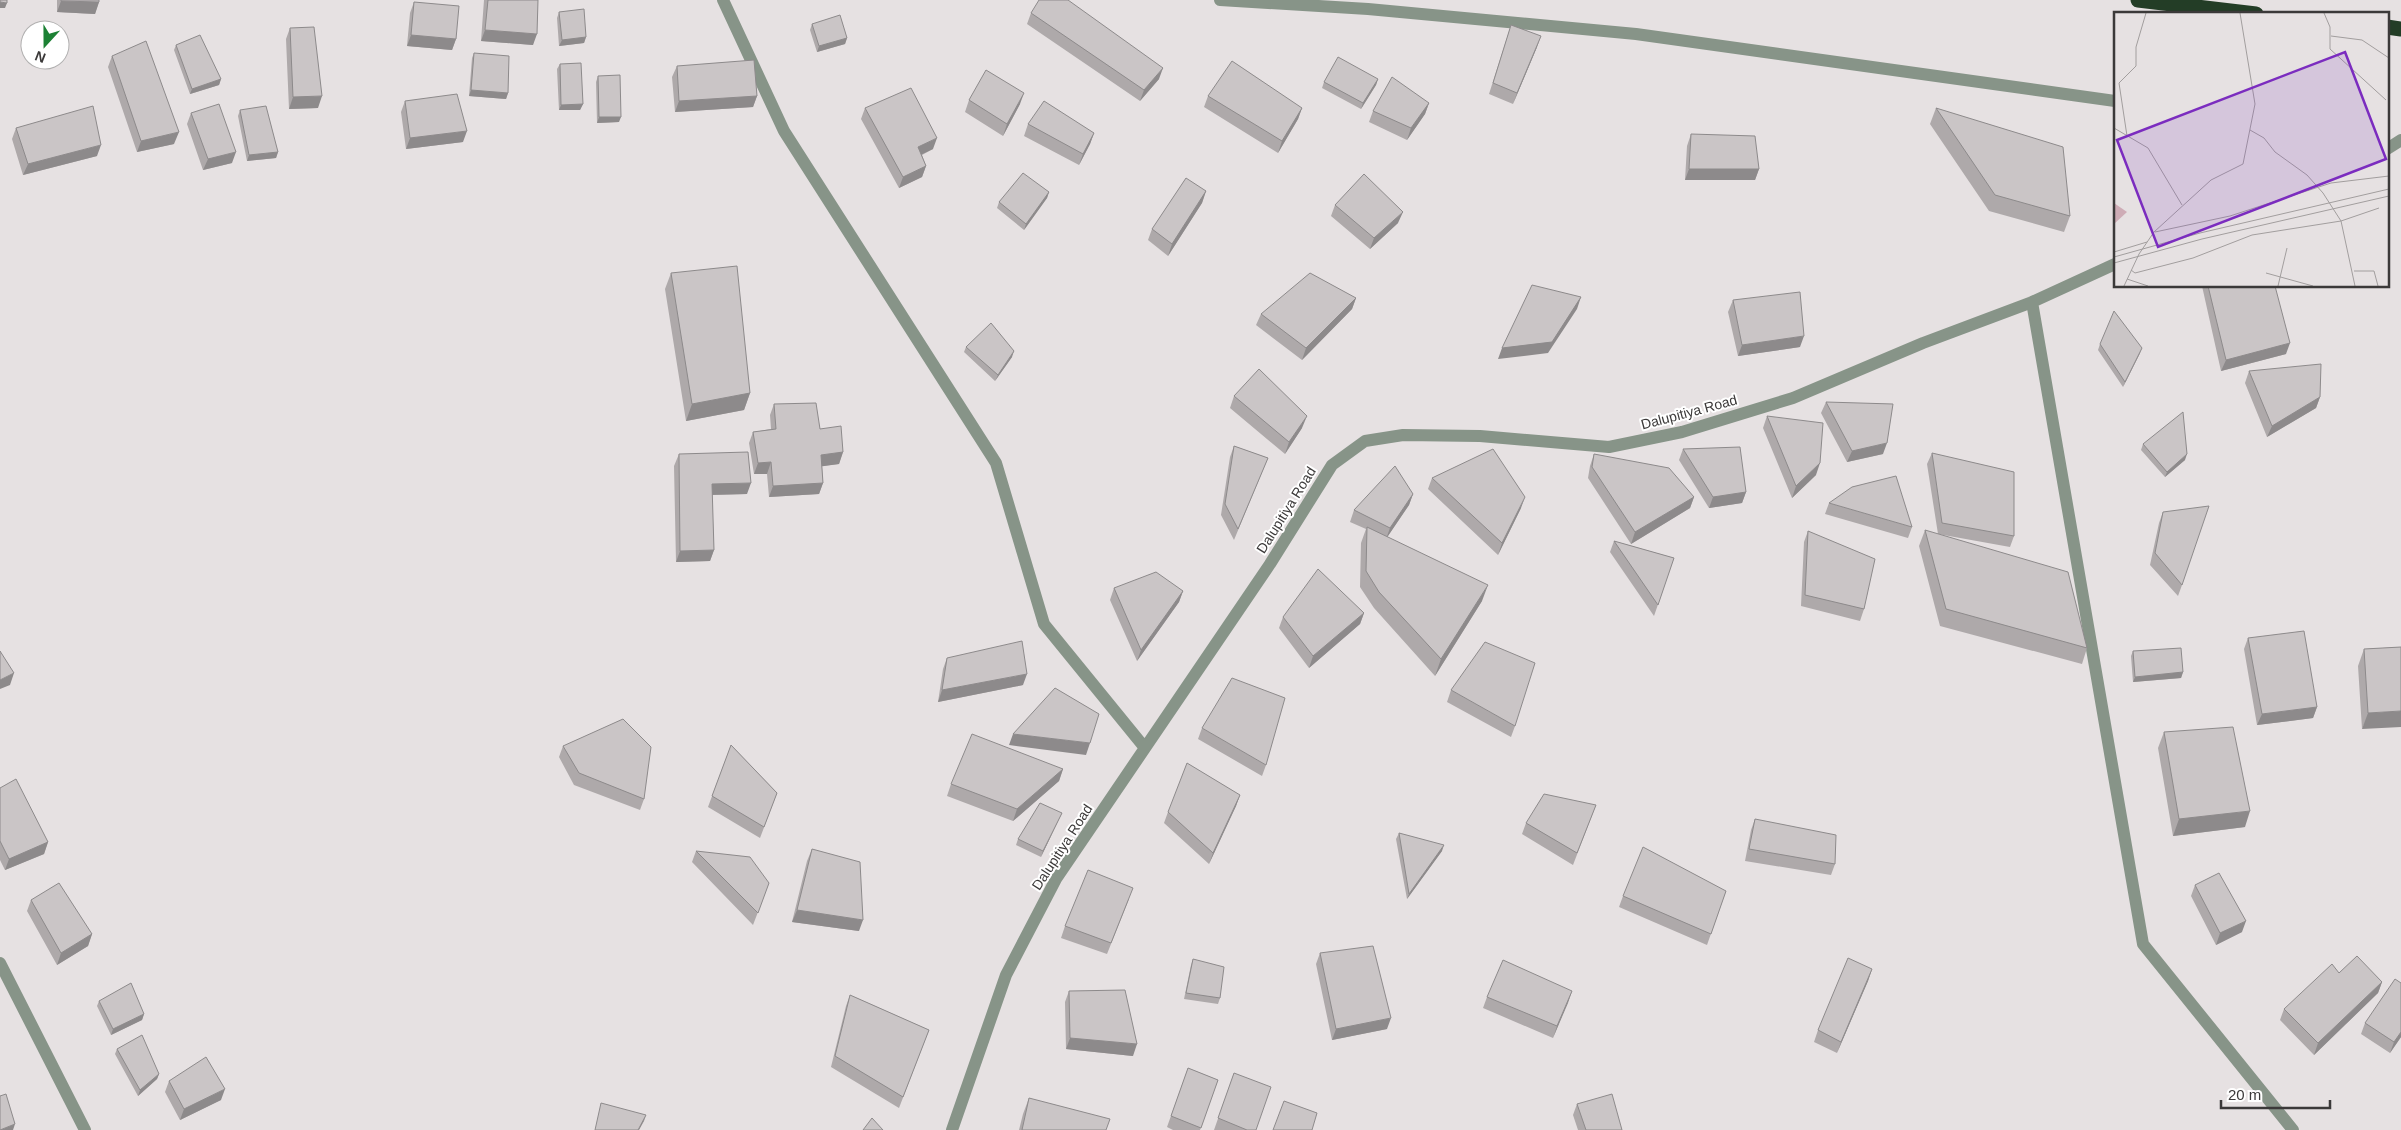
<svg xmlns="http://www.w3.org/2000/svg" width="2401" height="1130" viewBox="0 0 2401 1130" font-family="Arial,sans-serif">
	<rect width="100%" height="100%" fill="#e6e1e2"/>
	<g fill="none" stroke-linecap="round" stroke-linejoin="round">
		<!-- minor -->
		<path stroke="#879488" stroke-width="12" d="M723,0L784,131L996,463L1044,624L1145,748
			M1220,0L1368,9L1636,34L2115,101
			M2387,149L2401,140
			M2032,302L2143,944L2293,1130
			M0,963L85,1130
			M952,1130L1006,975L1056,879L1270,564L1332,465L1365,441L1403,435L1480,436L1609,447L1682,432L1793,398L1923,343L2032,302L2115,264"/>
		<!-- highway -->
		<path stroke="#233d26" stroke-width="15" d="M2138,0L2256,14
			M2387,27L2401,29"/>
	</g>
	<!-- wall -->
	<path fill="#aea9aa" d="M57,0H99V2L95,14L57,12Z
		M484,0H538L533,45L481,41Z
		M414,2L456,39L452,50L407,46L410,13Z
		M559,12L586,37L584,43L559,46L557,18Z
		M1031,13L1159,79L1140,101L1027,24Z
		M812,24L847,38L845,44L817,52L810,30Z
		M1511,25L1537,47L1513,104L1489,94Z
		M290,28L318,108L289,109L286,39Z
		M176,45L221,79L219,85L190,94L174,50Z
		M474,53L508,93L506,99L469,96L472,58Z
		M112,56L174,144L137,152L108,67Z
		M560,64L583,104L580,110H559L557,69Z
		M677,66L757,96L753,107L675,112L672,77Z
		M598,76L619,122L597,123L596,82Z
		M1378,79L1376,85L1361,109L1322,88L1324,82Z
		M1208,96L1302,108L1298,119L1278,153L1204,107Z
		M969,100L1020,104L1003,136L965,112Z
		M405,101L463,142L406,149L401,112Z
		M1429,103L1425,114L1407,140L1369,122L1373,111Z
		M865,108L933,149L922,155L926,166L922,177L899,188L861,119Z
		M1936,108L2070,216L2064,232L1989,211L1930,124Z
		M240,110L278,152L276,158L247,161L238,116Z
		M191,113L232,163L203,170L187,124Z
		M1028,124L1094,133L1090,144L1079,165L1024,136Z
		M16,128L97,156L23,175L12,139Z
		M1691,134L1759,169L1755,180H1685L1687,146Z
		M1206,191L1202,203L1168,256L1148,240L1152,229Z
		M1049,192L1047,198L1024,230L997,208L999,202Z
		M1335,205L1398,223L1370,249L1331,216Z
		M671,273L750,393L744,410L686,421L665,289Z
		M2202,286H2275L2286,354L2221,371Z
		M1356,298L1352,309L1302,360L1256,325L1261,314Z
		M1733,300L1800,347L1738,356L1728,312Z
		M2100,344L2140,353L2123,387L2098,350Z
		M966,347L1012,357L995,381L964,352Z
		M2249,371L2320,397L2316,408L2267,437L2245,383Z
		M1234,396L1302,428L1285,454L1230,408Z
		M1826,402L1883,454L1847,462L1821,413Z
		M774,404L820,429L843,452L839,464L822,466L823,483L819,494L769,497L767,474H754L749,443L753,432L771,429L770,415Z
		M1767,416L1816,475L1792,498L1763,428Z
		M2143,444L2185,460L2165,477L2141,450Z
		M1234,446L1268,458L1234,540L1221,515L1230,457Z
		M1683,449L1746,492L1742,503L1709,508L1679,460Z
		M1932,453L2014,536L2010,547L1938,534L1927,464Z
		M679,454L747,494L712,495L714,550L710,561L676,562L674,466Z
		M1594,454L1694,497L1690,508L1631,544L1588,478L1590,466Z
		M1432,478L1521,508L1498,555L1428,489Z
		M1413,494L1409,505L1387,537L1482,601L1435,676L1374,608L1360,587L1361,543L1366,529L1350,522L1354,510Z
		M1829,503L1912,527L1908,538L1825,514Z
		M2163,512L2182,585L2178,596L2150,565L2159,523Z
		M1925,530L2087,648L2082,664L1940,626L1919,546Z
		M1808,531L1864,609L1860,621L1801,606L1804,542Z
		M1614,541L1674,558L1654,616L1610,552Z
		M1114,588L1183,591L1179,602L1137,661L1110,600Z
		M1364,613L1360,624L1309,668L1279,628L1283,617Z
		M2248,638L2317,707L2313,718L2257,725L2244,649Z
		M2401,647L2362,729L2358,666L2364,649Z
		M2133,651L2183,672L2181,678L2133,682L2131,656Z
		M947,658L1023,685L938,702L943,669Z
		M1451,690L1515,726L1511,737L1447,702Z
		M1202,728L1266,765L1262,776L1198,739Z
		M2164,732L2245,827L2173,836L2158,748Z
		M731,745L777,793L760,838L708,807Z
		M563,746L644,799L640,810L574,785L559,757Z
		M1063,769L1059,781L1013,821L947,796L951,784Z
		M0,788L48,842L44,854L5,870L0,860Z
		M1240,795L1236,806L1209,864L1164,823L1168,812Z
		M1596,805L1573,865L1522,834L1526,823Z
		M1062,813L1041,857L1016,845L1018,839Z
		M1755,819L1835,864L1831,875L1745,861L1751,830Z
		M1399,833L1442,851L1407,899L1396,839Z
		M812,849L859,931L792,922L807,861Z
		M696,851L769,883L753,925L692,862Z
		M2195,885L2242,932L2216,945L2191,896Z
		M1726,891L1707,945L1619,907L1623,896Z
		M1129,899L1107,954L1061,938L1065,926Z
		M31,900L92,934L88,946L57,965L27,911Z
		M1320,953L1387,1029L1332,1040L1316,964Z
		M1193,959L1220,998L1218,1004L1184,999L1191,965Z
		M1872,969L1868,981L1837,1053L1814,1042L1818,1030Z
		M2339,973L2382,982L2378,993L2314,1055L2280,1020L2284,1009Z
		M2401,983V1037L2390,1053L2361,1034L2365,1023Z
		M1069,991L1133,1056L1066,1049L1065,1002Z
		M1572,991L1553,1038L1483,1008L1487,997Z
		M850,995L929,1030L899,1108L831,1067L846,1006Z
		M99,1001L144,1014L142,1020L111,1035L97,1006Z
		M117,1049L159,1074L157,1079L138,1096L115,1054Z
		M1188,1068L1218,1080L1200,1130H1173L1167,1127Z
		M1234,1073L1256,1130H1214Z
		M169,1081L221,1100L180,1120L165,1092Z
		M1029,1098L1106,1130H1019L1023,1114Z
		M1577,1104L1622,1130H1578L1573,1115Z"/>
	<!-- shaded-wall -->
	<path fill="#8d8a8b" d="M61,1L99,2L95,14L57,12Z
		M0,2L7,3L5,8H0Z
		M485,30L537,34L533,45L481,41Z
		M411,35L456,39L452,50L407,46Z
		M1541,36L1537,47L1513,104L1517,93Z
		M586,37L584,43L559,46L562,40Z
		M847,38L845,44L817,52L819,46Z
		M1163,68L1159,79L1140,101L1144,90Z
		M221,79L219,85L190,94L192,89Z
		M1378,79L1376,85L1361,109L1363,103Z
		M471,90L508,93L506,99L469,96Z
		M1024,93L1020,104L1003,136L1007,124Z
		M322,96L318,108L289,109L293,97Z
		M757,96L753,107L675,112L679,101Z
		M1429,103L1425,114L1407,140L1411,128Z
		M583,104L580,110H559L561,105Z
		M1302,108L1298,119L1278,153L1282,141Z
		M599,117H621L619,122L597,123Z
		M467,131L463,142L406,149L410,138Z
		M179,132L174,144L137,152L141,141Z
		M1094,133L1090,144L1079,165L1083,154Z
		M937,138L933,149L914,158L918,147Z
		M101,145L97,156L23,175L28,164Z
		M236,152L232,163L203,170L208,159Z
		M278,152L276,158L247,161L249,155Z
		M926,166L922,177L899,188L903,177Z
		M1689,169H1759L1755,180H1685Z
		M1206,191L1202,203L1168,256L1172,244Z
		M1049,192L1047,198L1024,230L1026,224Z
		M1403,212L1398,223L1370,249L1374,238Z
		M1581,297L1577,309L1548,353L1498,359L1502,348Z
		M1356,298L1352,309L1302,360L1306,348Z
		M1804,336L1800,347L1738,356L1742,345Z
		M2290,343L2286,354L2221,371L2226,360Z
		M2142,348L2140,353L2123,387L2125,382Z
		M1014,351L1012,357L995,381L998,375Z
		M750,393L744,410L686,421L692,404Z
		M2320,397L2316,408L2267,437L2272,426Z
		M1307,416L1302,428L1285,454L1289,442Z
		M1887,443L1883,454L1847,462L1852,451Z
		M843,452L839,464L817,467L821,455Z
		M2187,454L2185,460L2165,477L2167,472Z
		M771,462L767,474H754L758,463Z
		M1820,463L1816,475L1792,498L1796,486Z
		M751,483L747,494L707,495L712,484Z
		M823,483L819,494L769,497L773,486Z
		M1746,492L1742,503L1709,508L1713,497Z
		M1413,494L1409,505L1386,539L1390,528Z
		M1525,497L1521,508L1498,555L1502,543Z
		M1694,497L1690,508L1631,544L1635,532Z
		M714,550L710,561L676,562L680,551Z
		M1488,585L1482,601L1435,676L1441,659Z
		M1183,591L1179,602L1137,661L1141,650Z
		M1364,613L1360,624L1309,668L1313,656Z
		M2183,672L2181,678L2133,682L2135,677Z
		M14,673L10,685L0,689V680Z
		M1027,674L1023,685L938,702L942,690Z
		M2317,707L2313,718L2257,725L2262,714Z
		M2401,711V727L2362,729L2368,713Z
		M1013,734L1090,743L1086,755L1009,745Z
		M1063,769L1059,781L1013,821L1017,809Z
		M1240,795L1236,806L1209,864L1213,853Z
		M2250,811L2245,827L2173,836L2179,819Z
		M1062,813L1059,819L1041,857L1043,851Z
		M48,842L44,854L5,870L9,859Z
		M1444,845L1442,851L1407,899L1409,894Z
		M797,910L863,920L859,931L792,922Z
		M2246,921L2242,932L2216,945L2220,933Z
		M92,934L88,946L57,965L61,953Z
		M1872,969L1868,981L1837,1053L1841,1042Z
		M2382,982L2378,993L2314,1055L2318,1043Z
		M1572,991L1568,1003L1553,1038L1557,1026Z
		M144,1014L142,1020L111,1035L113,1029Z
		M1391,1018L1387,1029L1332,1040L1336,1029Z
		M2401,1032V1037L2390,1053L2394,1042Z
		M1070,1038L1137,1044L1133,1056L1066,1049Z
		M159,1074L157,1079L138,1096L140,1090Z
		M225,1089L221,1100L180,1120L184,1109Z
		M646,1115L644,1121L639,1130H638Z
		M15,1124L13,1130H0Z"/>
	<!-- building -->
	<path fill="#cac5c6" stroke="#8d8a8b" d="M0,0H7V3L0,2Z
		M61,0H99V2L61,1Z
		M488,0H538L537,34L485,30Z
		M1039,0H1068L1163,68L1144,90L1031,13Z
		M414,2L459,6L456,39L411,35Z
		M584,9L586,37L562,40L559,12Z
		M840,15L847,38L819,46L812,24Z
		M1511,25L1541,36L1517,93L1493,83Z
		M314,27L322,96L293,97L290,28Z
		M200,35L221,79L192,89L176,45Z
		M146,41L179,132L141,141L112,56Z
		M474,53L509,56L508,93L471,90Z
		M1338,57L1378,79L1363,103L1324,82Z
		M754,60L757,96L679,101L677,66Z
		M1232,61L1302,108L1282,141L1208,96Z
		M581,63L583,104L561,105L560,64Z
		M986,70L1024,93L1007,124L969,100Z
		M620,75L621,117H599L598,76Z
		M1392,77L1429,103L1411,128L1373,111Z
		M911,88L937,138L918,147L926,166L903,177L865,108Z
		M457,94L467,131L410,138L405,101Z
		M1044,101L1094,133L1083,154L1028,124Z
		M219,104L236,152L208,159L191,113Z
		M93,106L101,145L28,164L16,128Z
		M266,106L278,152L249,155L240,110Z
		M1936,108L2063,147L2070,216L1995,195Z
		M1691,134L1755,136L1759,169H1689Z
		M1023,173L1049,192L1026,224L999,202Z
		M1364,174L1403,212L1374,238L1335,205Z
		M1186,178L1206,191L1172,244L1152,229Z
		M737,266L750,393L692,404L671,273Z
		M1310,273L1356,298L1306,348L1261,314Z
		M1532,285L1581,297L1552,342L1502,348Z
		M2208,286H2275L2290,343L2226,360Z
		M1800,292L1804,336L1742,345L1733,300Z
		M2114,311L2142,348L2125,382L2100,344Z
		M991,323L1014,351L998,375L966,347Z
		M2321,364L2320,397L2272,426L2249,371Z
		M1259,369L1307,416L1289,442L1234,396Z
		M1826,402L1893,404L1887,443L1852,451Z
		M816,403L820,429L841,426L843,452L821,455L823,483L773,486L771,462L758,463L753,432L776,429L774,404Z
		M2183,412L2187,454L2167,472L2143,444Z
		M1767,416L1823,423L1820,463L1796,486Z
		M1234,446L1268,458L1238,529L1225,504Z
		M1740,447L1746,492L1713,497L1683,449Z
		M1493,449L1525,497L1502,543L1432,478Z
		M748,452L751,483L712,484L714,550L680,551L679,454Z
		M1932,453L2014,472V536L1942,523Z
		M1594,454L1669,468L1694,497L1635,532L1592,467Z
		M1395,466L1413,494L1390,528L1354,510Z
		M1896,476L1912,527L1829,503L1852,487Z
		M2209,506L2182,585L2155,553L2163,512Z
		M1367,527L1488,585L1441,659L1379,592L1366,571Z
		M1925,530L2068,572L2087,648L1946,609Z
		M1808,531L1875,559L1864,609L1805,595Z
		M1614,541L1674,558L1658,605Z
		M1318,569L1364,613L1313,656L1283,617Z
		M1156,572L1183,591L1141,650L1114,588Z
		M2304,631L2317,707L2262,714L2248,638Z
		M1022,641L1027,674L942,690L947,658Z
		M1485,642L1535,663L1515,726L1451,690Z
		M2401,647V711L2368,713L2364,649Z
		M2181,648L2183,672L2135,677L2133,651Z
		M0,651L14,673L0,680Z
		M1232,678L1285,698L1266,765L1202,728Z
		M1055,688L1099,714L1090,743L1013,734Z
		M623,719L651,747L644,799L579,773L563,746Z
		M2233,727L2250,811L2179,819L2164,732Z
		M972,734L1063,769L1017,809L951,784Z
		M731,745L777,793L764,827L712,796Z
		M1187,763L1240,795L1213,853L1168,812Z
		M16,779L48,842L9,859L0,841V788Z
		M1544,794L1596,805L1577,853L1526,823Z
		M1040,803L1062,813L1043,851L1018,839Z
		M1755,819L1836,835L1835,864L1749,849Z
		M1399,833L1444,845L1409,894Z
		M1643,847L1726,891L1711,934L1623,896Z
		M812,849L860,862L863,920L797,910Z
		M696,851L750,857L769,883L758,913Z
		M1088,870L1133,888L1111,943L1065,926Z
		M2219,873L2246,921L2220,933L2195,885Z
		M59,883L92,934L61,953L31,900Z
		M1373,946L1391,1018L1336,1029L1320,953Z
		M2357,956L2382,982L2318,1043L2284,1009L2332,964L2339,973Z
		M1848,958L1872,969L1841,1042L1818,1030Z
		M1193,959L1224,967L1220,998L1186,993Z
		M1503,960L1572,991L1557,1026L1487,997Z
		M2395,979L2401,983V1032L2394,1042L2365,1023Z
		M131,983L144,1014L113,1029L99,1001Z
		M1125,990L1137,1044L1070,1038L1069,991Z
		M850,995L929,1030L903,1097L835,1056Z
		M142,1035L159,1074L140,1090L117,1049Z
		M206,1057L225,1089L184,1109L169,1081Z
		M1188,1068L1218,1080L1201,1128L1171,1116Z
		M1234,1073L1271,1087L1256,1130H1247L1218,1118Z
		M6,1094L15,1124L0,1130V1096Z
		M1612,1094L1622,1130H1586L1577,1104Z
		M1029,1098L1110,1119L1106,1130H1022Z
		M1284,1101L1317,1113L1312,1130H1273Z
		M601,1103L646,1115L638,1130H595Z
		M872,1118L883,1130H863Z"/>
	<g text-anchor="middle" stroke-width="4" stroke-linejoin="round" paint-order="stroke">
		<!-- street labels -->
		<g font-size="14" fill="#3b3939" stroke="#fff">
			<text transform="translate(1689 412) rotate(-15)" y="5">Dalupitiya Road</text>
			<text transform="translate(1286 510) rotate(-58)" y="5">Dalupitiya Road</text>
			<text transform="translate(1062 847) rotate(-57)" y="5">Dalupitiya Road</text>
		</g>
	</g>
	<!-- overview -->
	<g transform="translate(2114 12)">
		<rect width="275" height="275" fill="#e6e1e2"/>
		<path d="M0,191L13,200L0,212Z" fill="#ceacb6"/>
		<path fill="none" stroke="#a29e9e" stroke-width="1" d="M210,1L216,15V37L272,88M217,24L248,28L275,46M0,116L34,136L68,193M136,118L150,126L161,140L193,163L209,181L227,209L241,274M13,124L5,71L22,54V35L32,1M41,220L116,204L217,171L275,164M0,240L33,230M0,245L86,221L275,177M0,251L88,227L275,184M17,258L21,261L79,246L138,223L227,209L265,196M240,259H260L264,274M152,261L199,274M13,267L34,274M10,274L25,242L40,220L97,168L129,152L141,92L126,1M164,274L173,236"/>
		<path fill="#7b2cbf" fill-opacity="0.15" stroke="#7b2cbf" stroke-width="2.5" d="M231,40L272,147L44,235L3,128Z"/>
		<rect width="275" height="275" fill="none" stroke="#3b3939" stroke-width="2.5"/>
	</g>
	<!-- north arrow -->
	<g transform="translate(45 45) rotate(201)"><circle r="24" fill="#ffffff" stroke="#b1b0b0"/>
	<path d="M0-4L9 19L0 12L-9 19Z" fill="#1c8134"/>
	<text y="-8" font-size="14" font-weight="bold" text-anchor="middle" fill="#3b3939">N</text>
	</g>
	<!-- scale -->
	<path d="M2221 1100v8h109v-8" fill="none" stroke="#3b3939" stroke-width="2.5"/>
	<text x="2228" y="1100" font-size="15" fill="#3b3939" stroke="#ffffff" stroke-width="4" paint-order="stroke">20 m</text>
</svg>
